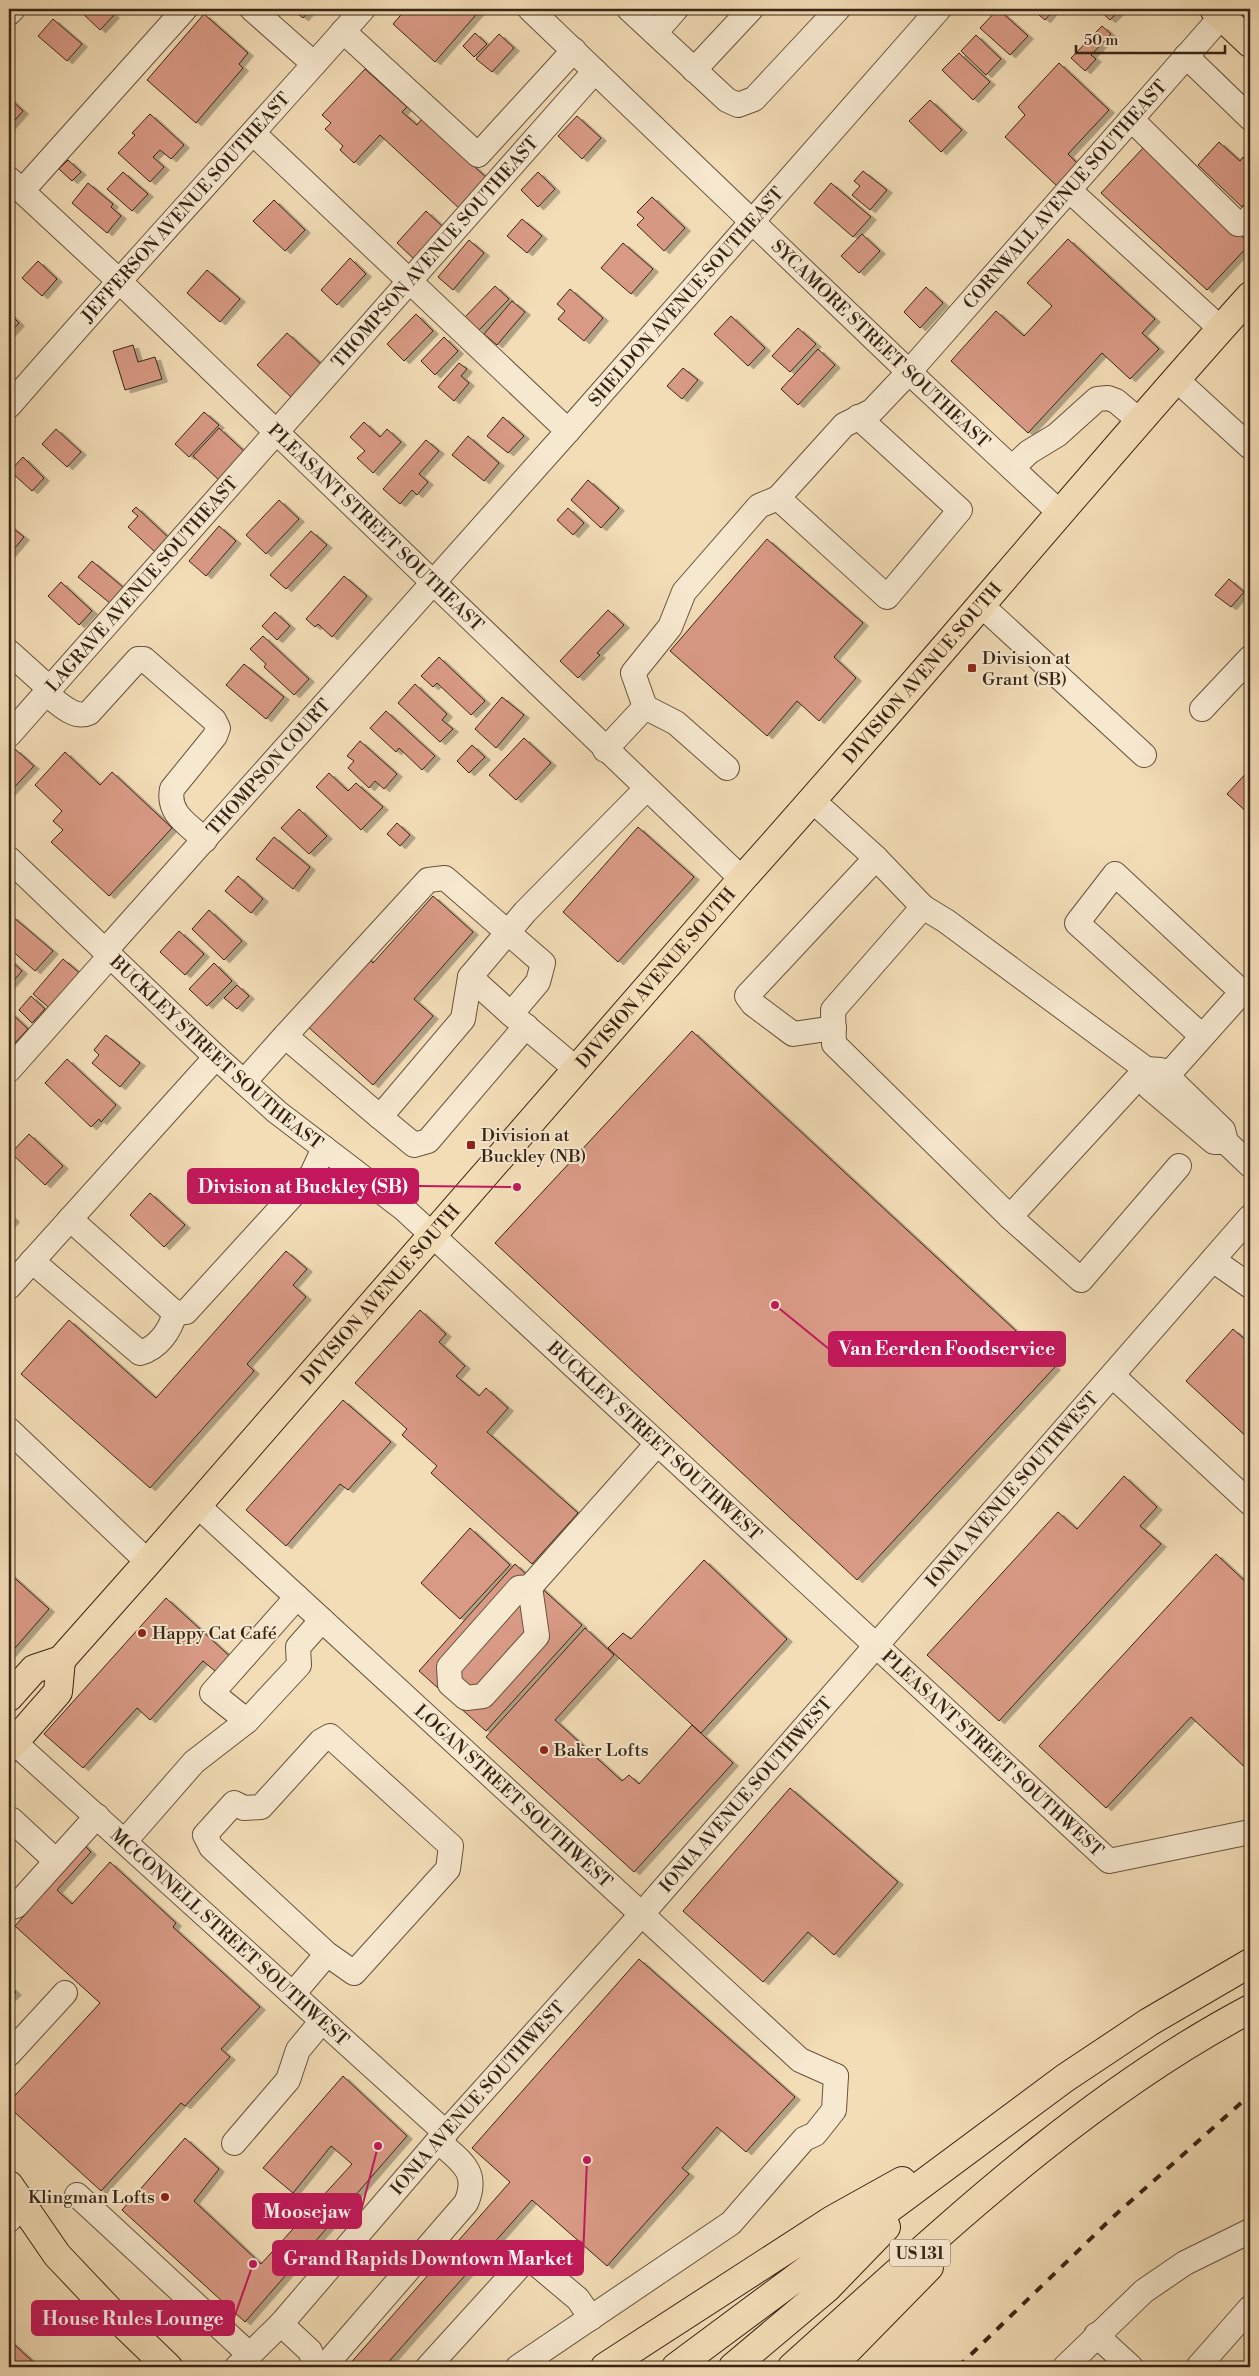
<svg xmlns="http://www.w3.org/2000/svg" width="1259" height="2376" viewBox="0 0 1259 2376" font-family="'Libre Bodoni',serif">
	<defs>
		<filter id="shadow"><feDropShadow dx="5.5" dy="3" stdDeviation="0" flood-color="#0004"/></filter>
	</defs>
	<rect width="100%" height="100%" fill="#f3ddb7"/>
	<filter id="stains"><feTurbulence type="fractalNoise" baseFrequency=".004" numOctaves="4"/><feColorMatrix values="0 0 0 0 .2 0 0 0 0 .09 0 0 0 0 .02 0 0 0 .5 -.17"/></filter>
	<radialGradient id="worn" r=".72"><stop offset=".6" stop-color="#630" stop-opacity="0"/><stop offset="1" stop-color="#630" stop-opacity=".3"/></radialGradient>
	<!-- building -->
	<path fill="#d99a85" stroke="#382516" filter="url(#shadow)" d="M78,9H106L114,15L100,30Z
		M292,9H308L310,10L303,18Z
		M406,9H481L435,62L393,24Z
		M998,9L1028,36L1010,55L980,28Z
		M1032,9H1054L1045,20Z
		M1098,9H1121L1110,20Z
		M204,14L248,53L239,64L243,68L196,123L147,80Z
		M53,19L82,44L67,61L38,36Z
		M1102,26L1111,34L1091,55L1096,59L1085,71L1071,58Z
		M475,33L487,44L474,57L463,46Z
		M499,34L514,48L492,72L476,59Z
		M976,35L1001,59L986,75L961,51Z
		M959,53L990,82L973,100L942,70Z
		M1059,63L1109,110L1068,154L1078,164L1057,186L1005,137L1025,115L1018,107Z
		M365,69L407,107L402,112L417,125L422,119L489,180L461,210L380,135L354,163L340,150L343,146L325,129L331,123L322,115Z
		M9,98L23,111L9,127Z
		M930,100L962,130L941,152L909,121Z
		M150,114L184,145L171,159L160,150L153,157L164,167L150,182L118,153L135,135L132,133Z
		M577,116L601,138L582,159L558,136Z
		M1219,142L1240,161L1243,157L1250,164V198L1242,207L1198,165Z
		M1144,147L1250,244L1207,290L1101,193Z
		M68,160L81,172L72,181L59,169Z
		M863,171L887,190L870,210L852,195L860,186L854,181Z
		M123,172L148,194L132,211L107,189Z
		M538,172L555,189L538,207L521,190Z
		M88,183L113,204L111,207L121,216L107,233L72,203Z
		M831,183L871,217L853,237L814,203Z
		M652,197L685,228L664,251L637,225L644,218L637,212Z
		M274,200L305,230L285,251L253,221Z
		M426,211L444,228L415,260L397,243Z
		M522,219L542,236L527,253L507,236Z
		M862,234L880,251L859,273L841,256Z
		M1068,239L1155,319L1142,333L1159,349L1130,379L1102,353L1028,433L951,361L996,311L1024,336L1052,306L1027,283Z
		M469,240L484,253L453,290L438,277Z
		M623,243L653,269L631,294L601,268Z
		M350,258L366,274L337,305L321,290Z
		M38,261L57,279L42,296L22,278Z
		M207,270L240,299L220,322L187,293Z
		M495,286L509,299L479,330L465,317Z
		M926,287L943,303L920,328L904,312Z
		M570,289L603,318L584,341L558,319L565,311L557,304Z
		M512,301L525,312L497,345L484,334Z
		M9,313L19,323L9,334Z
		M416,314L433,331L404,361L387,344Z
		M731,316L765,348L748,366L714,334Z
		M798,328L816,344L790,372L772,356Z
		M287,333L321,364L291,397L257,365Z
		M444,337L458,351L435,375L421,361Z
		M133,345L138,362L155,357L162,379L125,390L113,351Z
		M818,349L835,365L798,405L781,389Z
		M459,363L467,369L461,376L469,383L454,401L438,387Z
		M683,368L698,380L682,399L667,386Z
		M204,412L219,425L189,457L175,444Z
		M503,417L524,436L508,453L487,436Z
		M364,422L380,437L387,429L401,442L373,473L357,458L365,451L350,437Z
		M219,428L246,453L220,481L193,456Z
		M56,429L81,452L67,467L42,444Z
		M468,436L499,463L484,481L452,455Z
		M426,440L439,451L419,474L428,482L417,495L412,490L400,504L383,489Z
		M23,457L44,478L32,491L10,471Z
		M588,480L619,508L601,528L571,500Z
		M279,500L299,519L266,554L246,535Z
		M136,507L169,538L155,552L128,527L138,516L132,511Z
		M568,508L584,523L573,535L557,520Z
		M9,525L24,537L9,555Z
		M219,526L236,541L206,576L189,561Z
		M311,531L327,545L286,589L270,575Z
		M767,539L863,623L834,657L856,678L819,721L797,701L767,736L670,651Z
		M92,561L124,588L111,604L78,577Z
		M344,576L367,596L332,637L318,624L315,627L306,619Z
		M1229,579L1244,592L1231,607L1215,595Z
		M61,582L92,611L79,625L48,596Z
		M608,610L624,625L597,653L600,655L578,678L560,661Z
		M275,612L290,626L277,640L262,626Z
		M263,636L309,679L294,695L264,667L266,664L250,649Z
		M439,657L485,701L471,715L437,683L433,687L421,676Z
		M244,664L284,697L266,719L226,685Z
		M415,684L447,714L442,720L453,729L440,742L398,703Z
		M502,697L524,715L496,748L475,729Z
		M386,711L435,756L422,770L399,748L396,752L370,728Z
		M524,738L551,763L516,800L489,775Z
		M360,741L397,774L384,789L375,781L369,788L348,768L354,761L347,756Z
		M472,745L485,757L469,773L457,761Z
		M15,749L34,766L9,793V755Z
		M65,752L100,785L112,772L172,828L109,896L51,842L63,830L53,821L62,811L35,785Z
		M1250,769V815L1227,794Z
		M329,773L348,791L356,783L383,807L361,830L316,787Z
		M299,809L327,836L309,854L281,828Z
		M397,823L410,835L400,846L387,834Z
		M638,827L694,877L618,962L563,912Z
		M274,837L310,867L293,889L256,859Z
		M238,876L263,899L251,913L225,891Z
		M433,896L473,932L414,999L433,1016L373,1085L306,1025L366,956L373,963Z
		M209,910L242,941L224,960L192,929Z
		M12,916L53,951L35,971L9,948V920Z
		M179,931L204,954L185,975L160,952Z
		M9,959L22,971L9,986Z
		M63,959L82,975L52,1010L33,994Z
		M214,963L232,981L207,1006L189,989Z
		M237,985L249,996L237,1009L224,998Z
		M31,996L45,1009L32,1023L19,1010Z
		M10,1012L28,1029L11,1047L9,1045Z
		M692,1031L1055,1367L857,1580L495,1243Z
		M106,1035L140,1063L120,1087L92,1063L99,1055L94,1050Z
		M67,1059L116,1105L101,1122L99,1119L91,1127L45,1083Z
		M29,1134L63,1166L45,1185L11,1153Z
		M150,1193L185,1225L164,1247L130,1215Z
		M9,1214L14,1219L9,1225Z
		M286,1251L307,1269L293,1285L306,1297L247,1364L254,1371L150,1488L21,1374L69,1320L156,1398Z
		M420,1310L446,1334L439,1342L465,1366L456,1376L479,1396L486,1388L508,1408L487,1432L578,1513L532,1564L431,1473L437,1466L402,1435L407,1429L355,1383Z
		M1233,1329L1250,1344V1440L1186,1381Z
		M343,1400L391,1442L348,1490L340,1484L286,1546L246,1510Z
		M1124,1476L1157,1507L1140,1526L1161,1544L999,1721L927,1655L1058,1512L1077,1529Z
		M470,1528L510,1565L460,1619L421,1583Z
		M1216,1554L1250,1586V1772L1191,1717L1106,1808L1039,1746Z
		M704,1560L787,1639L701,1733L608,1648L623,1633L631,1639Z
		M515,1564L582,1625L486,1731L419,1671Z
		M9,1573L49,1609L9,1655Z
		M166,1598L235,1661L221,1676L203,1661L150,1720L137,1708L83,1768L44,1734Z
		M585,1628L614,1655L555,1720L622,1781L629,1775L639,1784L692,1725L733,1763L634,1872L486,1737Z
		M790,1788L898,1882L834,1955L808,1932L763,1982L683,1911Z
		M80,1841L91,1852L57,1890L72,1904L110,1862L176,1923L173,1927L260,2007L221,2049L230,2057L185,2106L181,2103L101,2191L9,2107V2102L100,2003L15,1926L29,1910L22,1905Z
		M639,1959L795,2097L746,2152L717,2127L682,2168L689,2174L607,2266L532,2200L384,2367H349L348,2366L510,2182L472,2148Z
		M9,1986L16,1992L9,1999Z
		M343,2076L407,2136L245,2322L122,2210L185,2138L219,2169L194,2201L261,2264L352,2164L331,2146L293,2193L263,2168Z
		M9,2340L39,2367H9Z"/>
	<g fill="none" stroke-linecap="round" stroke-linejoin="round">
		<defs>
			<g id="minor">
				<path d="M252,9L314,64"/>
				<path id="s1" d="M530,9L909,372L1059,512"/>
				<path d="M629,9L727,100L738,105L754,99L838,9"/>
				<path d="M9,13L13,9"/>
				<path d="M343,31L478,155L574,50"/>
				<path d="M655,33L676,9"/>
				<path d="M1186,56L1250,118"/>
				<path d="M694,70L751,9"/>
				<path d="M1131,119L1238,224L1245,223L1250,217"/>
				<path d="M253,133L568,431"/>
				<path id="s2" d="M9,179L118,280L742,879"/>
				<path d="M1069,190L1221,329"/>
				<path d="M22,191L185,9"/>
				<path d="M1176,379L1250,447"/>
				<path id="s3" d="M9,406C125,272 246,142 363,9"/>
				<path d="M1012,468L1029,452L1057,435L1097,399L1108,398L1116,401L1140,421"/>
				<path d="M778,498L887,597L960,510L858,417"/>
				<path d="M981,605L1144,755"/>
				<path d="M9,652L50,689"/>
				<path d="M46,693C57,702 74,720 89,713L138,659H144L214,720L218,728L215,736L172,789C167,814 189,825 205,840"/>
				<path d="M645,707L676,723L727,768"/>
				<path d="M1202,709L1250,658"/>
				<path id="s4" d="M9,735L595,71"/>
				<path id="s5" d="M605,750L645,707L633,673L670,627L684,592L759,506L778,498L844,425L872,411L909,372L1228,9"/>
				<path d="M812,800L876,858L923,907"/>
				<path id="s6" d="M9,859L216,1057L277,1112L404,1209L1109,1861L1250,1832"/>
				<path d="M923,907L946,921L1146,1069L1010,1217L834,1044L833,1010Z"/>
				<path id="s7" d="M105,951L568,431L939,9"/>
				<path d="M470,977L511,1014"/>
				<path d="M834,1028L793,1034L753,1004L747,996L876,858"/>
				<path d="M285,1036L428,880L445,878L543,963L538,982L511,1014L576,1069"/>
				<path d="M9,1070L110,956"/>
				<path d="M1167,1076L1242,992L1115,874L1077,923L1202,1036"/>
				<path d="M244,1082L285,1036L380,1117L463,1019L470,977L525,912L646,789"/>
				<path d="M380,1117L414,1145L428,1141L526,1026"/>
				<path d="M1226,1142H1214L1149,1087L1146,1069L1161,1070L1223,1130L1226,1142L1250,1165"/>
				<path d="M1010,1217L1081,1280L1179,1166"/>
				<path d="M70,1219L175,1313L186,1312L312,1174L324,1148"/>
				<path d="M1213,1260L1250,1286"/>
				<path d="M32,1261L140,1353C158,1348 170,1331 175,1313"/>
				<path d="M9,1287L216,1057"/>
				<path d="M1113,1376L1250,1503"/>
				<path d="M9,1430L148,1562"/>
				<path id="s8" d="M197,1505L800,2060L836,2076"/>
				<path d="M530,1587L537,1636L483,1696L466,1698L450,1684L449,1667L519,1588Z"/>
				<path d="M530,1587L657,1444"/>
				<path d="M247,1721L212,1693L297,1597"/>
				<path id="s9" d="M14,1742L446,2133"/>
				<path d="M12,1820L56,1861"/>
				<path d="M125,1841L194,1762L247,1721L299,1665L298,1647L322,1620"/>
				<path d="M9,1908L16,1906L97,1816"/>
				<path d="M293,1994L327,1954L354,1973L448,1869L451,1846L330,1736L321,1741L261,1807L244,1808L234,1803L205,1835L211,1847L327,1954"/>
				<path d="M9,2054L65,1993"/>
				<path d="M234,2143L288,2080L298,2050L322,2021"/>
				<path d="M77,2195L250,2355"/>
				<path d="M9,2220L22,2205"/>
				<path d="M281,2324L310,2351L316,2367"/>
				<path d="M1096,2335L1131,2367"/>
				<path id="s10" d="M237,2367L281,2324L438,2141L641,1915L1250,1217"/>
				<path d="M321,2367L330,2360L466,2203C480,2171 460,2161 438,2141"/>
				<path d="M428,2367L528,2257L578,2299L591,2318"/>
				<path d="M518,2367L731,2223L804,2139L815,2134L834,2110L836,2076"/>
				<path d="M1065,2367L1144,2291L1185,2263L1250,2231"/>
				<path d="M1198,2367L1250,2308"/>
			</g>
			<g id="major">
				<path d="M1214,9L1250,43"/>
				<path id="s11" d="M9,1697L34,1669L61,1660L148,1562L742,879C915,687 1078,487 1250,296"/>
				<path d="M9,1748L58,1692L61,1660"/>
				<path d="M9,2185L57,2255L111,2312L168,2367"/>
			</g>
			<path id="highway" d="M605,2367L832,2220L902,2181
				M676,2367L1065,2078L1149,2022L1250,1963
				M733,2367L827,2288L886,2227
				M792,2367C936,2238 1078,2100 1250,2009
				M831,2367L929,2267"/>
		</defs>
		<!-- minor casing -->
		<use href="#minor" stroke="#67533e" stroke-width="26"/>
		<!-- major casing -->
		<use href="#major" stroke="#382516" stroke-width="30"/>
		<!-- highway casing -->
		<use href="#highway" stroke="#382516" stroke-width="30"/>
		<!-- minor -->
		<use href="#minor" stroke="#f7e9d0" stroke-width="24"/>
		<!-- major -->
		<use href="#major" stroke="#f3ddb7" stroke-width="28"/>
		<!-- highway -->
		<use href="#highway" stroke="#f3ddb7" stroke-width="28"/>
		<!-- rail -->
		<path stroke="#382516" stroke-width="4" stroke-dasharray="9 9" stroke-linecap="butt" d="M958,2367L1113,2217L1250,2095"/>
	</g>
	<!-- markers -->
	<g fill="#8f2418" stroke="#f7e9d0" stroke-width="2">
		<rect x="967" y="663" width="10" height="10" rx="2.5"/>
		<rect x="466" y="1140" width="10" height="10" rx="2.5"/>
		<circle cx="142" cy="1633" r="5"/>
		<circle cx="544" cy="1750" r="5"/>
		<circle cx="165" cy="2197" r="5"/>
	</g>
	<g text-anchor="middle" stroke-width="4" stroke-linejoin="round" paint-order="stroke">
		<!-- shield labels -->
		<rect fill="#f7e9d0" stroke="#71604e" stroke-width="1" x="890" y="2239.5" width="60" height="27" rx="4"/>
		<g font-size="16" font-weight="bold" fill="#382516">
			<text x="920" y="2259">US 131</text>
		</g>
		<!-- street labels -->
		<g font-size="18" fill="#382516" stroke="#f7e9d0">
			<text dy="6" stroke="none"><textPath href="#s5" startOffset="746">CORNWALL AVENUE SOUTHEAST</textPath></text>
			<text dy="6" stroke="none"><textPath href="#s3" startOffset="266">JEFFERSON AVENUE SOUTHEAST</textPath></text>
			<text dy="6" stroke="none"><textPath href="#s4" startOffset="644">THOMPSON AVENUE SOUTHEAST</textPath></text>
			<text dy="6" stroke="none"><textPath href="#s7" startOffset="875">SHELDON AVENUE SOUTHEAST</textPath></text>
			<text dy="6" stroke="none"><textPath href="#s1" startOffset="485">SYCAMORE STREET SOUTHEAST</textPath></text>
			<text dy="6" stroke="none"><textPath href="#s2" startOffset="506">PLEASANT STREET SOUTHEAST</textPath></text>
			<text dy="6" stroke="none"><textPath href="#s4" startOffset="201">LAGRAVE AVENUE SOUTHEAST</textPath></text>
			<text dy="6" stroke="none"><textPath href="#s11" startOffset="1376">DIVISION AVENUE SOUTH</textPath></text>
			<text dy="6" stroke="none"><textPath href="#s7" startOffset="246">THOMPSON COURT</textPath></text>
			<text dy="6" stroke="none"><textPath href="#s11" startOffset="971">DIVISION AVENUE SOUTH</textPath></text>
			<text dy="6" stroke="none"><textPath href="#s6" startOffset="284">BUCKLEY STREET SOUTHEAST</textPath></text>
			<text dy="6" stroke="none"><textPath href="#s11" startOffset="551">DIVISION AVENUE SOUTH</textPath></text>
			<text dy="6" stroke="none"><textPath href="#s6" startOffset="870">BUCKLEY STREET SOUTHWEST</textPath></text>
			<text dy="6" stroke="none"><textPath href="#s10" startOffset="1171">IONIA AVENUE SOUTHWEST</textPath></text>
			<text dy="6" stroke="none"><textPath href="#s6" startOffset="1330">PLEASANT STREET SOUTHWEST</textPath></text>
			<text dy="6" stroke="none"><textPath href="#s10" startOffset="766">IONIA AVENUE SOUTHWEST</textPath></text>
			<text dy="6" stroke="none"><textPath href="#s8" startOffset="430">LOGAN STREET SOUTHWEST</textPath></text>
			<text dy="6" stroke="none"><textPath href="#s9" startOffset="291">MCCONNELL STREET SOUTHWEST</textPath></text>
			<text dy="6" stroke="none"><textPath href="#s10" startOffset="361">IONIA AVENUE SOUTHWEST</textPath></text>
		</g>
		<!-- poi labels -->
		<g font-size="18" fill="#382516" stroke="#f7e9d0" text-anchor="start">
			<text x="982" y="664">Division at<tspan x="982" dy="21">Grant (SB)</tspan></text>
			<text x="481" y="1141">Division at<tspan x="481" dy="21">Buckley (NB)</tspan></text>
			<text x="152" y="1639">Happy Cat Café</text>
			<text x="554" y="1756">Baker Lofts</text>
			<text x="155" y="2203" text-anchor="end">Klingman Lofts</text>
		</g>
	</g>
	<!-- callouts -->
	<path fill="none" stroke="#c2185b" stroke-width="2" d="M517 1187L418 1186M775 1305L829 1349M378 2146L361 2211M587 2160L583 2258M253 2264L234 2318"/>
	<g fill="#c2185b" stroke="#f7e9d0" stroke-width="2">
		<circle cx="517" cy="1187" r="5"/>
		<circle cx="775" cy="1305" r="5"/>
		<circle cx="378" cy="2146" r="5"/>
		<circle cx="587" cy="2160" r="5"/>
		<circle cx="253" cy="2264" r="5"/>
	</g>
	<g fill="#c2185b" stroke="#c2185b" stroke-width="2">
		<rect x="188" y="1169" width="230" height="34" rx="5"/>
		<rect x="829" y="1332" width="236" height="34" rx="5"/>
		<rect x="253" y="2194" width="108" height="34" rx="5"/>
		<rect x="273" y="2241" width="310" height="34" rx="5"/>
		<rect x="32" y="2301" width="202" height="34" rx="5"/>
	</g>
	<g font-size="19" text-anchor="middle" font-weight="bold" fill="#fff">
		<text x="303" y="1193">Division at Buckley (SB)</text>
		<text x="947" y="1355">Van Eerden Foodservice</text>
		<text x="307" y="2218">Moosejaw</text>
		<text x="428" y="2265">Grand Rapids Downtown Market</text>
		<text x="133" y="2325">House Rules Lounge</text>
	</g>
	<!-- margin -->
	<rect width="1259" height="2376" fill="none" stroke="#f3ddb7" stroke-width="30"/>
	<rect x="10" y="10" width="1239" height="2356" fill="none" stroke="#382516" stroke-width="2.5"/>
	<rect x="15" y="15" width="1229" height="2346" fill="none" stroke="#382516"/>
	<!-- scale -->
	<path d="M1076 45v8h149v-8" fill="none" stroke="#382516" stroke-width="2.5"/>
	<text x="1084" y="45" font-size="15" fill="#382516" stroke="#f7e9d0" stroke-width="4" paint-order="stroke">50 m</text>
	<rect width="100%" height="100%" filter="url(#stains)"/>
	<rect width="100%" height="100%" fill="url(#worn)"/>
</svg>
